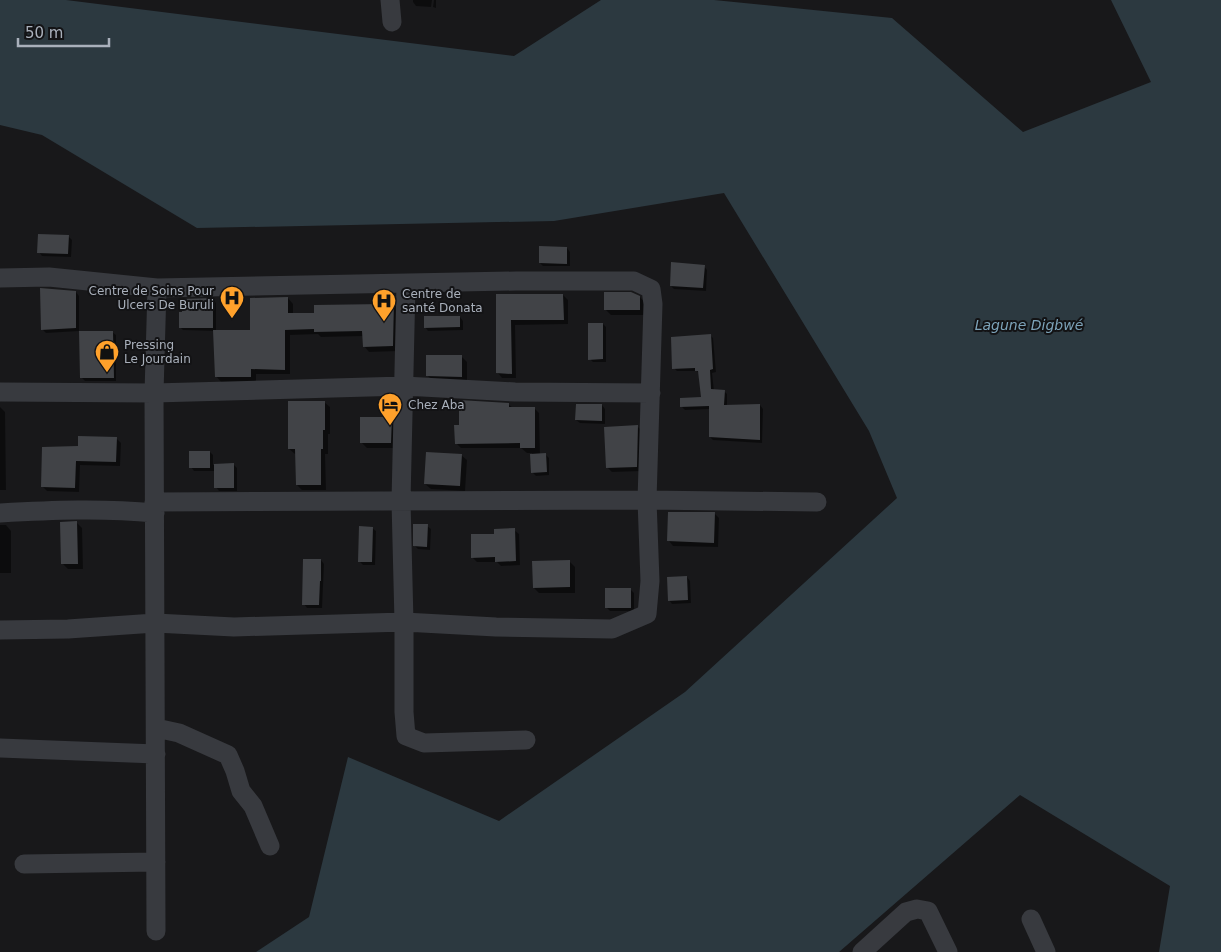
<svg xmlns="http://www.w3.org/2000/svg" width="1221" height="952" viewBox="0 0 1221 952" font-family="'DejaVu Sans',sans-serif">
	<rect width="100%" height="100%" fill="#18181a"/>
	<!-- water -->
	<path fill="#2c3940" d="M0,0H66L514,56L601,0H714L892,18L1023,132L1151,82L1111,0H1221V952H1159L1170,886L1020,795L839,952H256L309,917L348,757L499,821L685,692L897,498L869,431L724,193L554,221L197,228L42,135L0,125Z"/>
	<!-- shadow -->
	<path fill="#0007" d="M413,0H432L431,7L416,6L413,2Z
		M434,0H436V8L433,7Z
		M68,236L72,240L71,257L42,256L39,252Z
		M567,248L570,252V266H543L540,263Z
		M704,266L707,270L706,291L674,289L671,286Z
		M76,292L79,296V331L46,333L42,329Z
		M497,295H563L568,300V324L515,325L516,378H502L498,373Z
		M640,297L645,303V315H611L605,309Z
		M288,298L293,304V315L315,314L386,305L394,301L399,306L398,351L369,352L364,346V336L321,337L318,334L290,335V374H256V382H221L216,376L215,331L183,330L180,327L213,299L216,303V332L252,331Z
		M460,317L463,321V330L428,331L425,327Z
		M603,324L606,327V362H593L590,359Z
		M112,332L116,335V381H85L81,377Z
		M710,335L713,338L716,372L712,373L714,391H724L727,394V406L760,405L763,409L762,443L713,440L710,437V409L685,410L682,407L702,398L700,374L697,371H677L674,368Z
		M461,356L467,362V382L433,381L427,375Z
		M324,402L330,407V434H328V454H325L326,490H302L297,485V454H295L289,449Z
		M508,404L513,408H534L539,413L540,455L545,454L549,458V475L536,476L532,472V453H527L521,448H461L456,443L460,426Z
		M602,405L605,409V424L580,423L576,420Z
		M0,407L5,412L6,490H0Z
		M391,418L397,423L396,448H367L361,442Z
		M638,427L642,431L641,471L612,472L607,467Z
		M116,438L121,443L120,466L80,465L79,492L47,491L43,487L79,447Z
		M210,452L213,455V465H234L237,468V491H219L216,487V471H194L191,467Z
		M461,455L467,460L465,491L431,489L425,484Z
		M714,513L719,518L718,547L673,546L669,541Z
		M77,523L82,528L83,569H68L63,564Z
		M0,525H6L11,531V573H0Z
		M427,526L431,529L430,550L418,549L415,546Z
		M372,528L376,531L375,565H363L359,561Z
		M514,530L519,534L520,565L501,566L497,562H477L472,557L496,535Z
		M321,560L324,564L322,608H307L304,604Z
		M569,561L575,567V593H539L534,588Z
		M687,577L690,581L691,603L672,604L669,600Z
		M630,589L634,593V611H610L606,607Z"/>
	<!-- building -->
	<path fill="#414347" d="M38,234L69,235L68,254L37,253Z
		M539,246L567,247V264L539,263Z
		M671,262L705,265L703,288L670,286Z
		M40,288L76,291V328L41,330Z
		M604,292H631L640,296V310H604Z
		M496,294H563L564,320H511L512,374L496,373Z
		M288,297V313H314V305L384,304V300H394L393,346L363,347L362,331L314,332V329L285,330V370L251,369V377H215L213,330H250V298Z
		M213,298V328H179V312H182V299Z
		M424,316H460V327L424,328Z
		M588,323H603V359L588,360Z
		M79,331H113L114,378H80Z
		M711,334L713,369L710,370L711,389L725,390L724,405L760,404V440L709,437V406L680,407V398L701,397L698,371H695V368L672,369L671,337Z
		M426,355H462V377L426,376Z
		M459,400L509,403V407H535V448H520V443L455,444L454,425H459Z
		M288,401H325V430H323V449H321V485H296L295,449H288Z
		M576,404H602V421L575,420Z
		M360,417H392L391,443H360Z
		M638,425L637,467L606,468L604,427Z
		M78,436L117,437L116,462L76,461L75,488L41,487L42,447L78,446Z
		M189,451H210V468H189Z
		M426,452L462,454L460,486L424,484Z
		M546,453L547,472L531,473L530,454Z
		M234,463V488H214V464Z
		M668,512H715L714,543L667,541Z
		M77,521L78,564H61L60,522Z
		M413,524H428L427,547L413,546Z
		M359,526L373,527L372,562H358Z
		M515,528L516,561L495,562V557L471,558V534H494V529Z
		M303,559H321V581H320L319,605H302Z
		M570,560V587L533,588L532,561Z
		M687,576L688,600L668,601L667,577Z
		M605,588H631V608H605Z"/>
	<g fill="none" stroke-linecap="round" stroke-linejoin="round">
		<!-- minor -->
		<path stroke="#383a3f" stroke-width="19" d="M390,0L392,22
			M0,278L49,277L157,288L516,281H634L651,289L653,304L647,500L650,581L647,614L612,629L496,627L404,622L234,627L155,623L68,629L0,630
			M406,284L401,501L404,622V712L406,736L424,743L526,740
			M0,392L154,393L404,386L515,392L651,393
			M154,502L647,500L817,502
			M0,513C52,510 103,508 155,513
			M156,728L179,733L228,755L235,771L241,791L253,806L270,846
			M0,748L156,754
			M24,864L156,862
			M1031,919L1046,952
			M156,931L154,393L157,288
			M862,952L906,912L917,909L928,911L948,952"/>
	</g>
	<!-- icons -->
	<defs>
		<symbol id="hospital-pin" viewBox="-11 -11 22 30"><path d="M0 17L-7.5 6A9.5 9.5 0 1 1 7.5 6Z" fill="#ffa12b" stroke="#131315"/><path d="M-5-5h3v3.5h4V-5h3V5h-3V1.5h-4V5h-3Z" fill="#111"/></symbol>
		<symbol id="shop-pin" viewBox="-11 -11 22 30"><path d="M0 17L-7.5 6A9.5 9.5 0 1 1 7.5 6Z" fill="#ffa12b" stroke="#131315"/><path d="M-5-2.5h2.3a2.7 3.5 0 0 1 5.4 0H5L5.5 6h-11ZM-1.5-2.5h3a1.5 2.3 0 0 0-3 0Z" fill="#111"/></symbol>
		<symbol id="hotel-pin" viewBox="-11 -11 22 30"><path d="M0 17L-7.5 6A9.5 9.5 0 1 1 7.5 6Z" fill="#ffa12b" stroke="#131315"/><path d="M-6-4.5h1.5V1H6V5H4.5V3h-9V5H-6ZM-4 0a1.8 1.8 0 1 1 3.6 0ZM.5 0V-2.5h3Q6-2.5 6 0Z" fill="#111"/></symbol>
	</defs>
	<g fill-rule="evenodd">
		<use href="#hospital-pin" x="218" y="284" width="28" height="38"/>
		<use href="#hospital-pin" x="370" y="287" width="28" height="38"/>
		<use href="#shop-pin" x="93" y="338" width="28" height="38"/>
		<use href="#hotel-pin" x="376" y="391" width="28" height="38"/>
	</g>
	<g text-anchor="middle" stroke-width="4" stroke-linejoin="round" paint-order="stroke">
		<!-- poi labels -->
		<g font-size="12" fill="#a9b0bb" stroke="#131315" text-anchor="start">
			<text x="214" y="295" text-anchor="end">Centre de Soins Pour<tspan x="214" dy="14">Ulcers De Buruli</tspan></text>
			<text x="402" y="298">Centre de<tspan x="402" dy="14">santé Donata</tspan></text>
			<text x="124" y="349">Pressing<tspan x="124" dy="14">Le Jourdain</tspan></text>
			<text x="408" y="409">Chez Aba</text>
		</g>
		<!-- water labels -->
		<g font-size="14" font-style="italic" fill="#7da3b9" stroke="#131315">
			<text x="1029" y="330">Lagune Digbwé</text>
		</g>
	</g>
	<!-- scale -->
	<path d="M18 38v8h91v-8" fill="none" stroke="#a9b0bb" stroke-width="2.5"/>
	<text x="25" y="38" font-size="15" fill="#a9b0bb" stroke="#131315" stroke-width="4" paint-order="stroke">50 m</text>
</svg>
